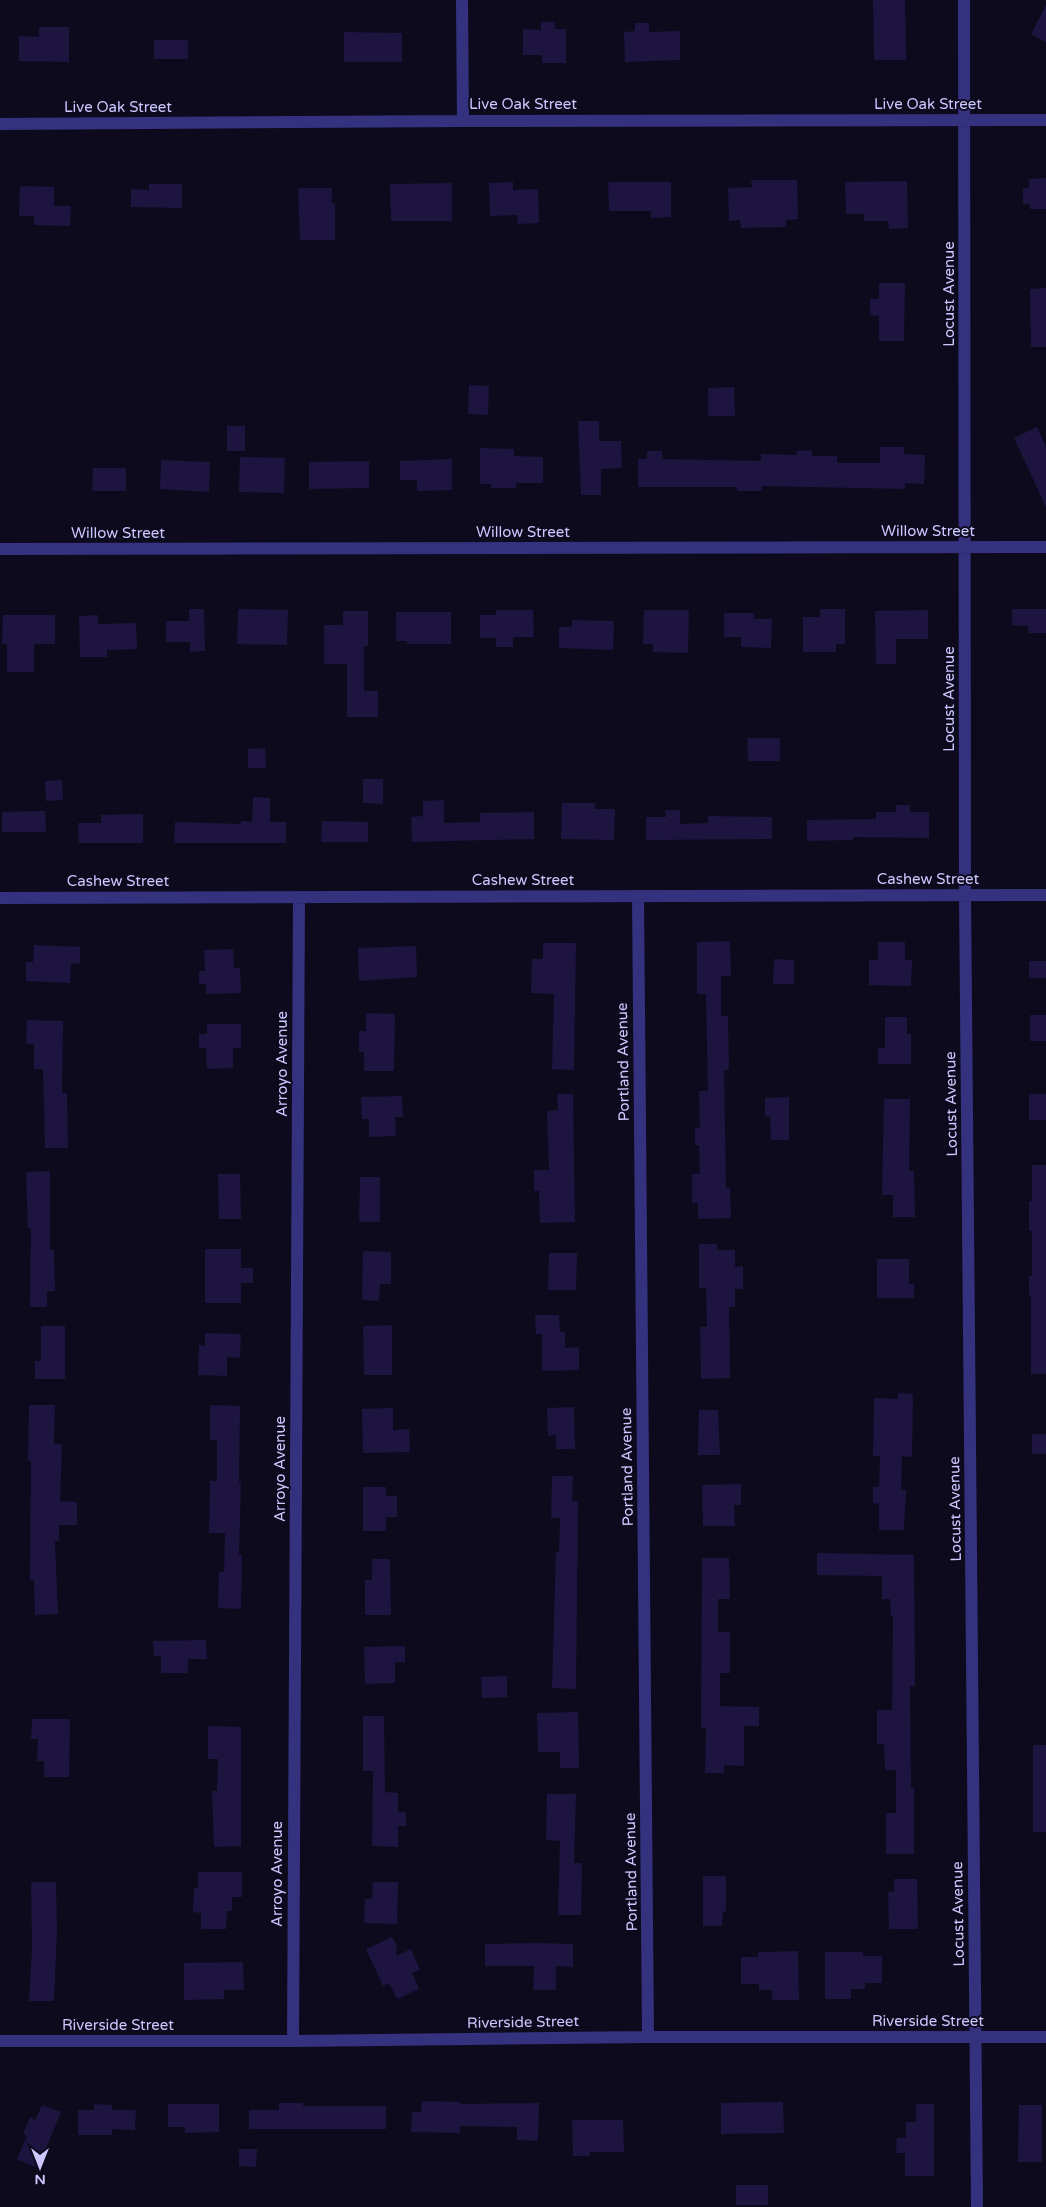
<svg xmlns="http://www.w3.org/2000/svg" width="1046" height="2207" viewBox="0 0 1046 2207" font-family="'Varela Round',sans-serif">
	<rect width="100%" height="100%" fill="#0d0a1d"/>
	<!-- building -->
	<path fill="#1d153f" d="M873,0H905L906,60H874Z
		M1046,5V42L1031,34Z
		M541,22H555V29H566V63H542V55H523V29L541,30Z
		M635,23H649V32L680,31V60L625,62L624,32L635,31Z
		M39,27H69V62L19,61V36L39,37Z
		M344,32L402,33V62H344Z
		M154,40H188V59H154Z
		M1046,178V209H1030V204H1023V188H1029V179Z
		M751,180H797L798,219L786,220V227L741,228L740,220L729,221L728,188L752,187Z
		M907,181L908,228L889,229L888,221H864V214H846L845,182Z
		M513,182V190L538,189L539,223L518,224L517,215L490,216L489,183Z
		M608,182H671V217L651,218V211H609Z
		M452,183V221H391L390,184Z
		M149,184H182V208L131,207V189L149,190Z
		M20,186L54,187V206H71L70,226L34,225V216H19Z
		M298,188H332V203H335V240H300Z
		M879,283H905L904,341H879V316L870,315V299H879Z
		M1046,288V347H1031L1030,289Z
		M469,385L489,386L488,415L468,414Z
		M734,387L735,416H708V388Z
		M578,421H599V441H621L622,468L601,469V495H581Z
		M227,426H245V451H227Z
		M1037,427L1046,447V507L1014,438Z
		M880,447H904V454L925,455L924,484L905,483V489L762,486V491H737V487H638V459H647V451H662V459L761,461V454L797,455V451L812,450V456H837V463H880Z
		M480,448L514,449V456L543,457V483H516V488H491V484H480Z
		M240,457L285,458L284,493L239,492Z
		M452,459V490L417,491V480H400V461Z
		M161,460L210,462L209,492L160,489Z
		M369,461V488L309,489V462Z
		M93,468H126V491H92Z
		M189,609H204L205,651L190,652V642H166V621H189Z
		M238,609L288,610L287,645L237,644Z
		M820,609H845V644H836V652H803V617H820Z
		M1012,609H1046V633H1028V626L1012,625Z
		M496,610H533L534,637H513V647H496V638H480V615H496Z
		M644,610H689L688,653L653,652V644H643Z
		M928,610V639H896V664H876L875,611Z
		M343,611H368V646H364V691H378V717H347V664H324V625H343Z
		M396,612H451V644H407V641H396Z
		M724,613H754V619H772L771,648L741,647V637H724Z
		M3,615H55V644H34V672H7V644H2Z
		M98,615V624L136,623L137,649L107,650V657H80L79,616Z
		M572,620L614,621L613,650L559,648V627H572Z
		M747,738H780V761H748Z
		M265,748L266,768H248V749Z
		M363,779H383V804L363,803Z
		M62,780L63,800L46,801L45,781Z
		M253,797L270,798V822H286V843H174L175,822L241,824V821L252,822Z
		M444,800V823L480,822V813L534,812V839L412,842L411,817L423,816V801Z
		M562,803H595V809H615L614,840L561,839Z
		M896,805H910V812H929V838L853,837V840L807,841V820L876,819V812H896Z
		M665,810H680V824L708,823V816L772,817V839L646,840V817H666Z
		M45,811L46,832H2V812Z
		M143,814V843H79L78,823H101V815Z
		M322,821L368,822V842H321Z
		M730,941L731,976H721V1016H728L729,1070H724L726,1188H730L731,1218L698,1219V1203H692V1174H700L699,1145H695V1128H700L699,1091H708L706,994H697V942Z
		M878,942H905V960H912L911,986L869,985V960H878Z
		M543,943H576L574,1070L552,1069L554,994L531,993L532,959H543Z
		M34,945L80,947V964L71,963L70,983L26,981V962H33Z
		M416,946L417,977L359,981L358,948Z
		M233,949L234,968H240L241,993L206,994V984H199V971H205L204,950Z
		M774,959L794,960V984H773Z
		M1029,961H1046V978H1029Z
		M366,1013L395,1014L394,1071H364V1052H359V1031H366Z
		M1030,1015H1046V1041H1030Z
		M885,1017H907V1034H911V1064H878V1048H885Z
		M27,1020L63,1021L62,1093H67L68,1148H45L43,1069H34V1044H26Z
		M207,1024H241V1048H233V1068L207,1069L206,1048H199V1034H207Z
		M557,1094H573L575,1222L540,1223L539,1191H534V1170H549L547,1111L558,1110Z
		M1029,1094H1046V1120H1029Z
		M402,1096L403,1117H395L396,1136L369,1137V1119H362L361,1097Z
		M789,1097V1140H771L770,1116L765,1117V1098Z
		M884,1099H910L909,1171H914L915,1217H893V1195H882Z
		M1032,1165H1046V1374H1031V1295H1029V1276H1032V1231H1029V1201H1032Z
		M50,1171V1250H54L55,1291H47V1307H30L31,1228H28L26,1172Z
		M218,1174H240L241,1219H219Z
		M360,1177H380V1222H359Z
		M699,1244H717V1250H735V1267L743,1266V1289H735V1307H729L730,1378L701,1379L700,1327H707L706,1288H699Z
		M205,1249H241V1268H253V1283H241V1303H205Z
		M363,1251L391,1252V1284H380L379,1301L362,1300Z
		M549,1253H577L576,1290H548Z
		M877,1259H909V1284H914V1298H877Z
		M535,1315H559L560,1332H565V1348L579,1347V1370L542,1371V1334H536Z
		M392,1325V1375H364L363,1326Z
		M41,1326H65V1379H35V1361H41Z
		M205,1333L241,1334L240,1358L227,1357V1376L198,1375L199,1345L205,1346Z
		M898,1393L913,1394L912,1457L902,1456L901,1490H906L904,1530H879V1504L873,1503V1487H879L880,1456H873L874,1398L898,1399Z
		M29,1405H55L54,1444H62L60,1501L77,1502V1525H59V1541H55L58,1614L35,1615L34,1580H30L31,1461H28Z
		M210,1405L240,1406L239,1482H241L239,1555H242L241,1609L218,1608L219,1572H224L225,1533H209L210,1481H217V1440H210Z
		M574,1407L575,1449H556V1435L548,1436L547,1408Z
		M393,1408V1430L409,1429L410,1452L363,1453L362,1409Z
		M699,1410H718L720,1455H698Z
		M1032,1434H1046V1454H1032Z
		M552,1476H573L572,1501H578L576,1689L552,1688L556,1552H559L560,1518H551Z
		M741,1484V1505H734L735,1526H703L702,1485Z
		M363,1487H386V1496H397V1517H386V1531H363Z
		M817,1553L914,1555L915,1686H910L911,1788H914V1854H886V1813H896V1770H885L884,1744H877V1710H892L893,1616H891L890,1599H882V1576L817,1575Z
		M702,1558H729L730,1599H718V1632H730V1673H720V1706L759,1707V1726H744V1766L724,1765V1773H705L706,1728H701Z
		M372,1559H390L391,1615H365V1580H372Z
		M206,1640L207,1659H188V1673H161V1656H154L153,1641Z
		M405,1646V1662H395V1683L365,1684L364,1647Z
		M507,1676V1697L482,1698L481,1677Z
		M578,1712L579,1768H560V1752H538L537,1713Z
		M363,1716H384L385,1792L398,1793V1812H406V1826H398V1847L372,1846L373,1771H363Z
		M32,1719H70L69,1777H44V1761H37L38,1739H31Z
		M208,1726L241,1727V1846L214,1847L212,1791H217L218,1759H208Z
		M1033,1745H1046V1832H1033Z
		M547,1794H576L574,1863H582L581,1915H558L560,1841L546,1840Z
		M198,1872H242V1897H232V1911H227L226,1929H201V1913L193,1912L194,1888H198Z
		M703,1876H726V1912L723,1911L722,1926H703Z
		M894,1879H917L918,1929H889L888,1892H894Z
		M31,1882H56L57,1929L54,2001H29L32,1950Z
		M373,1882H398L397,1924L364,1923L365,1899H372Z
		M392,1937L397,1946L396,1956L411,1949L420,1970L412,1973L419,1989L397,1999L389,1983L383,1986L366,1949Z
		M535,1943L573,1944V1967L556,1966V1990H533L534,1966H485V1944Z
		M798,1951L799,2000H772V1990H759V1984H741V1957H758V1952Z
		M825,1952H863V1956H882V1983H865V1989H851V1999H825Z
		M243,1962L244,1990H224V1999L184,2000V1963Z
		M422,2101L461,2102L460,2104L539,2103L538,2141L517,2140V2127L460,2126V2133L411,2132L412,2112H421Z
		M783,2102L784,2133L721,2134V2103Z
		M279,2103H303V2106H386V2129H249V2110H279Z
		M94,2104L112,2105V2110H136L135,2130L112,2129V2135H78V2110H94Z
		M168,2104H219V2132L185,2133V2127H168Z
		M916,2104H934V2176H905V2153H896L897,2138H906V2122H916Z
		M42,2105L61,2112L38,2168L17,2159L27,2136L23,2134L30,2117L35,2120Z
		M1019,2105H1042V2162H1018Z
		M572,2120H623L624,2152H590V2156H573Z
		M239,2149H257L256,2167L239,2166Z
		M736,2185H768V2205H736Z"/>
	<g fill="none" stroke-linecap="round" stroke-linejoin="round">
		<!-- minor -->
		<path stroke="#34327f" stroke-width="12" d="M462,0L463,121
			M964,0L965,895L977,2207
			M0,124L463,121L1046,120
			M0,549L1046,547
			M638,896L648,2037
			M0,898L1046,895
			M0,2041H293L648,2037H1046
			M293,2041L299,897"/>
	</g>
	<g text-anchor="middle" stroke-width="4" stroke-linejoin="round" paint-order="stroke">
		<!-- street labels -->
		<g font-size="15" fill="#ccc7ff" stroke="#0d0a1d">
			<text x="523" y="109">Live Oak Street</text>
			<text x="928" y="109">Live Oak Street</text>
			<text x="118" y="112">Live Oak Street</text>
			<text transform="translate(949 294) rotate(-90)" y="5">Locust Avenue</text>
			<text x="928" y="536">Willow Street</text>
			<text x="523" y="537">Willow Street</text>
			<text x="118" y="538">Willow Street</text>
			<text transform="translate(949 699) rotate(-90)" y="5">Locust Avenue</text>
			<text x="928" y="884">Cashew Street</text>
			<text x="523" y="885">Cashew Street</text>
			<text x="118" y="886">Cashew Street</text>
			<text transform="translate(623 1062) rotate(-91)" y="5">Portland Avenue</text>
			<text transform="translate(282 1064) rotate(-90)" y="5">Arroyo Avenue</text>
			<text transform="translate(951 1104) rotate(-91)" y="5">Locust Avenue</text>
			<text transform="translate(627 1467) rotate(-91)" y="5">Portland Avenue</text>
			<text transform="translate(280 1469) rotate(-90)" y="5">Arroyo Avenue</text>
			<text transform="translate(955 1509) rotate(-91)" y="5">Locust Avenue</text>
			<text transform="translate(631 1872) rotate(-91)" y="5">Portland Avenue</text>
			<text transform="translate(277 1874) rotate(-90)" y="5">Arroyo Avenue</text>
			<text transform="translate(958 1914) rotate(-91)" y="5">Locust Avenue</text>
			<text x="928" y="2026">Riverside Street</text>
			<text transform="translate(523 2022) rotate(-1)" y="5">Riverside Street</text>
			<text x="118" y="2030">Riverside Street</text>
		</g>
	</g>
	<!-- north arrow -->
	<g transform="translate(40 2167) rotate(180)" stroke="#0d0a1d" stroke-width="4" paint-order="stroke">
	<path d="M0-4L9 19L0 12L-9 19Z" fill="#ccc7ff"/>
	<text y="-8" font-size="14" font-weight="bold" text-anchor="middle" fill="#ccc7ff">N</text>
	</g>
</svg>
